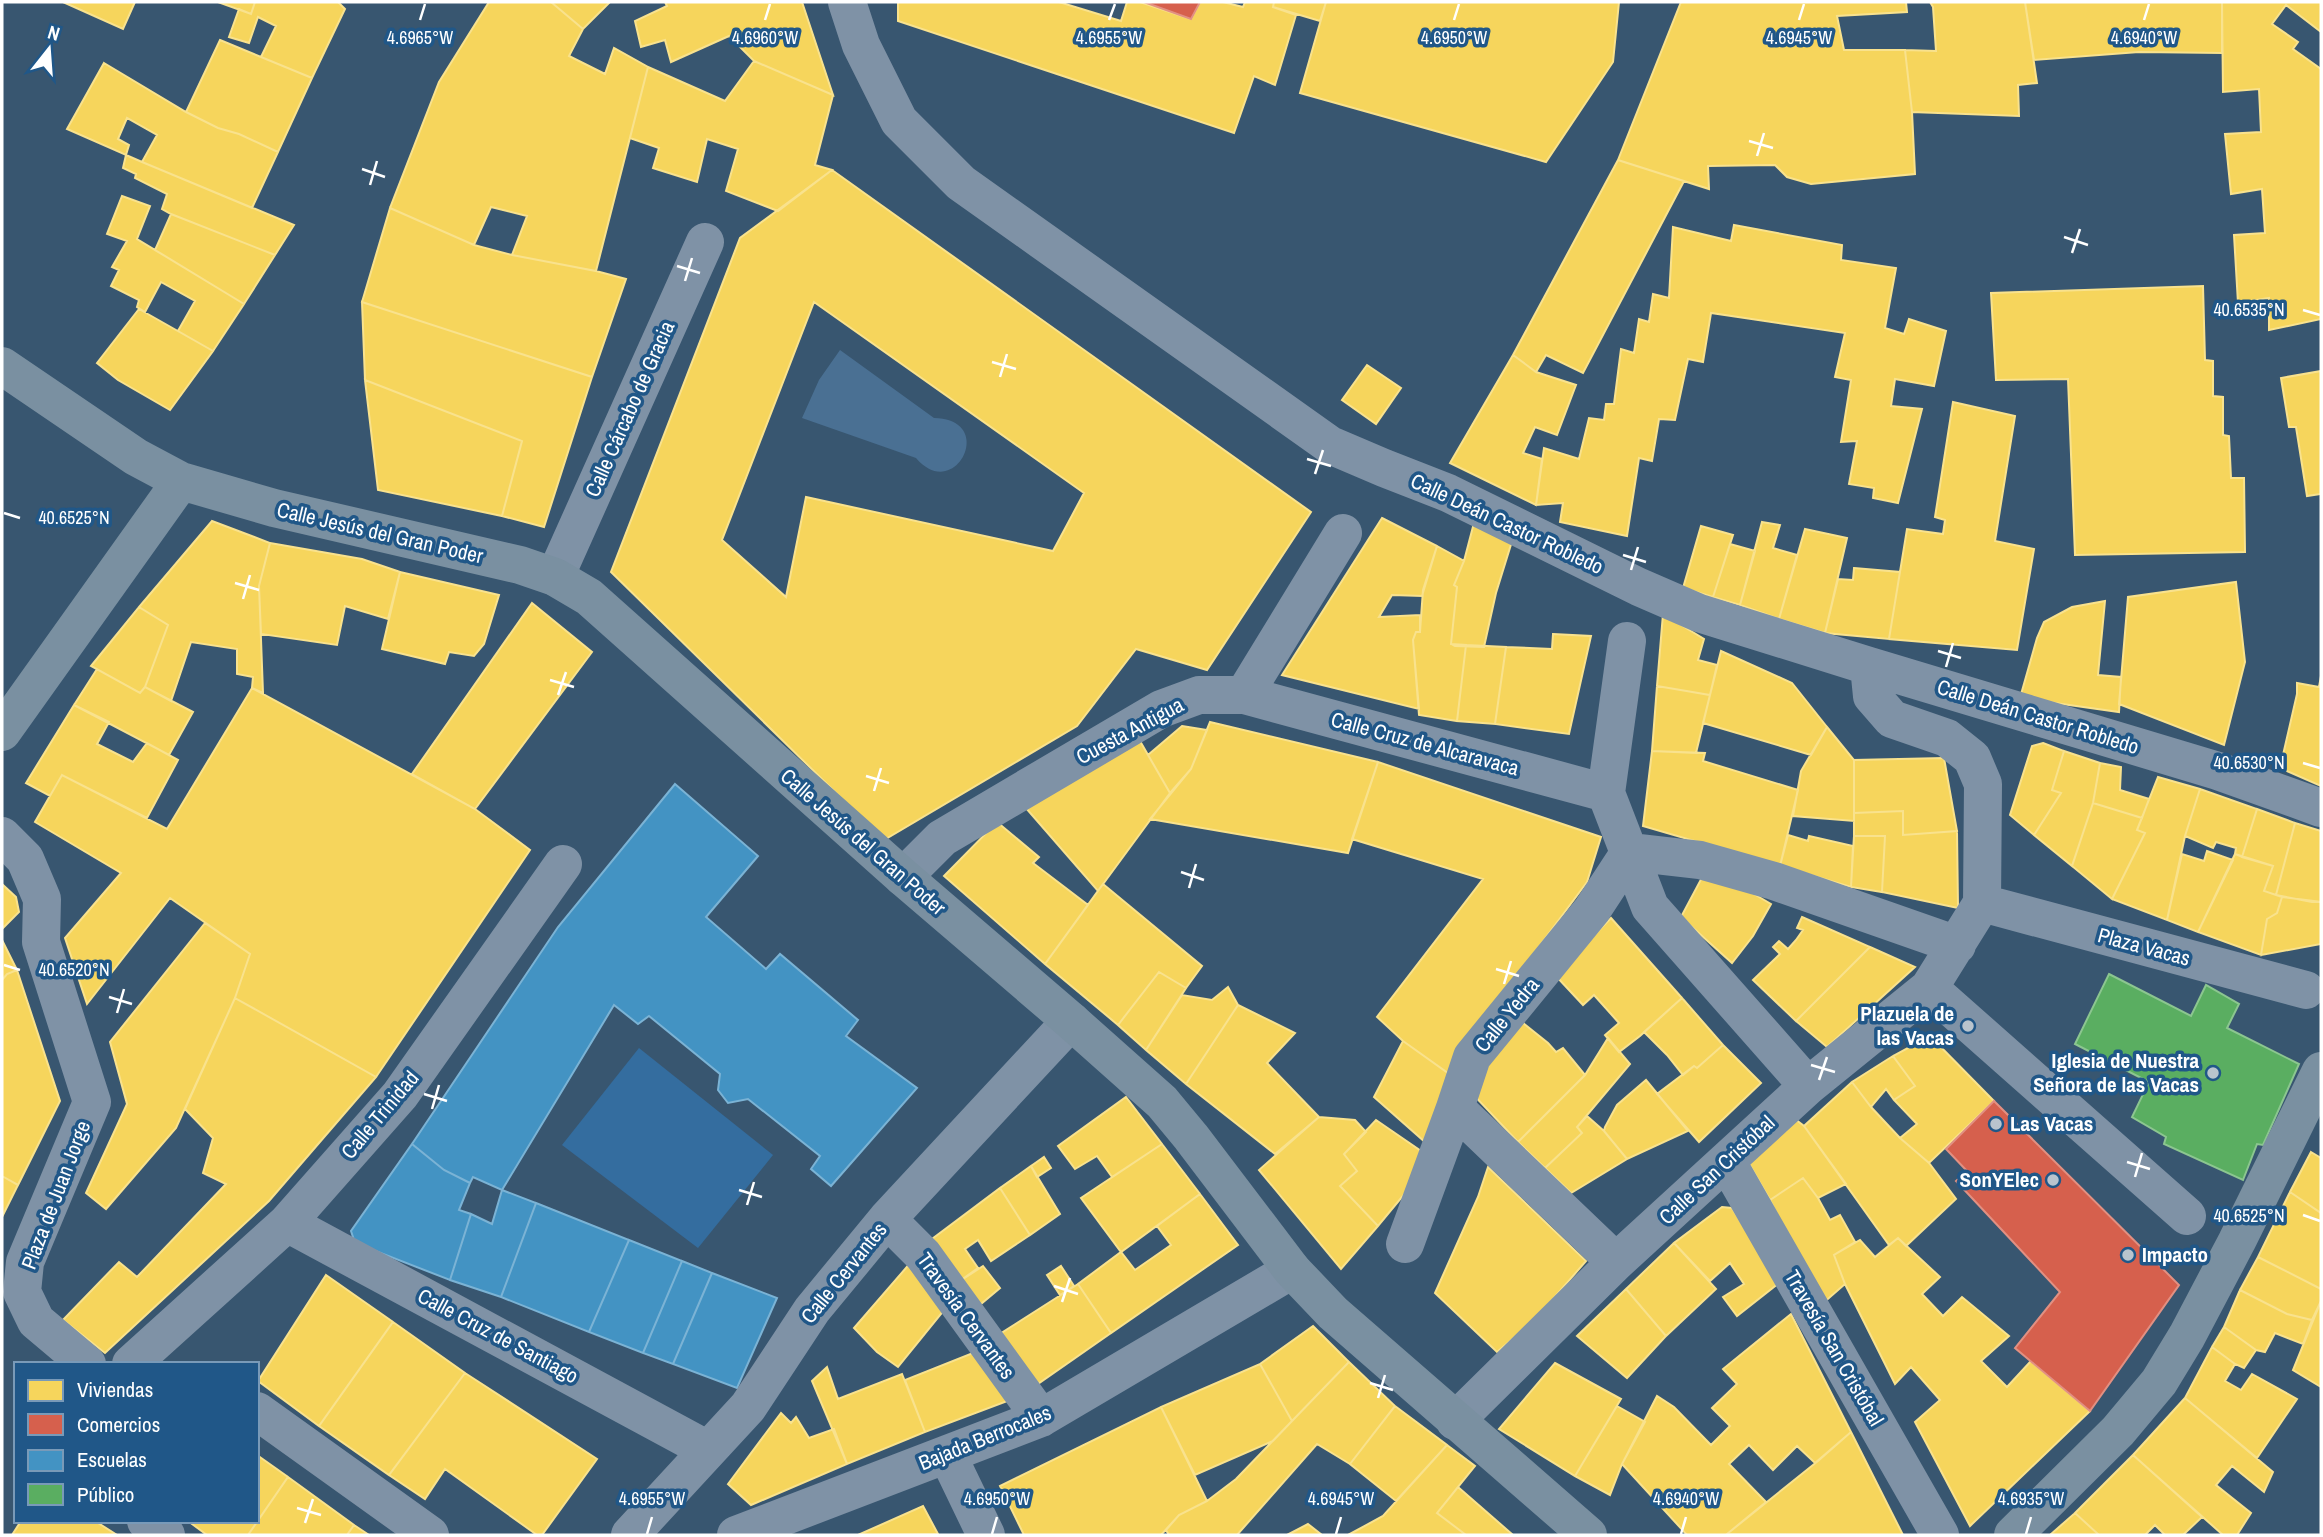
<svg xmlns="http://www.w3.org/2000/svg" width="2323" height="1537" viewBox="0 0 2323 1537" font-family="'Archivo Narrow',sans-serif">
	<rect width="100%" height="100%" fill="#385670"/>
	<!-- green -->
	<path fill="#346d9f" d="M639,1048L773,1155L698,1248L562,1145Z"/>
	<!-- water -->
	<path fill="#4a7093" d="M840,350L934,418C998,419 955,504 916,458L802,418L819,380Z"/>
	<!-- homes -->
	<path fill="#f6d55c" stroke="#f9e28d" stroke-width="2" fill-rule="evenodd" d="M63,2H135L123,29Z
		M218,2H255L251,14Z
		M255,2H338L345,9L312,78L261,57L276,26L258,17L249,43L229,37L239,9L251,14Z
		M489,2H551L583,29L569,56L605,74L614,48L648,67L596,271L512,255L527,216L491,207L474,245L390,208L439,82Z
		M551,2H610L583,29Z
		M665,2H802L833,95L754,61L729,36L671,62L665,40L641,47L635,21L667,6Z
		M898,2H1059L1121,21L1127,2H1140L1191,19L1200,2H1223L1243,7L1245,2H1274L1273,7L1296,15L1275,85L1254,76L1234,133L898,21Z
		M1274,2H1326L1320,21L1273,7Z
		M1326,2H1619L1613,62L1546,162L1300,93Z
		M1681,2H1906L1907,12L1837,16L1844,50H1905L1912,112L1915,174L1811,184L1787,177L1775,165L1708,166L1709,189L1618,160Z
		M1930,2H2025L2037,83L2018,85L2019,116L1912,112L1905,50L1936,51L1933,7Z
		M2025,2H2222V53L2139,52L2034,60Z
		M2222,2H2321V32L2286,5L2272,24L2298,42L2293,49L2321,69V319L2269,330V298L2238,303L2234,235L2265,233L2262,189L2231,194L2225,134L2261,132L2259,89L2223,92Z
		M220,40L312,78L278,152L239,134L218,128L186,112Z
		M754,61L833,95L815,165L832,170L778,211L726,191L738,149L707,139L697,182L653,168L659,148L630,138L648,67L725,101Z
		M104,63L186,112L218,128L239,134L278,152L252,208L142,162L157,135L127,118L118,139L129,145L126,155L67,129Z
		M126,155L142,162L294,225L275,255L171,214L162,209L167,194L135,178L136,174L123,168Z
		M1618,160L1684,181L1583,373L1546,355L1536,372L1513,355Z
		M832,170L1311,512L1207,670L1136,649L1077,726L884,840L611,572L740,238ZM814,302L1084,493L1053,551L806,497L786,597L722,540Z
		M122,196L150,206L137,239L244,304L213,351L178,331L195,301L161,282L145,312L137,307L139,300L111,286L119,270L112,267L127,241L107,234Z
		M390,208L474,245L512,255L596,271L626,279L592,377L362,302Z
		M171,214L275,255L244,304L155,250Z
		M1734,225L1842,245L1841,260L1896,268L1885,328L1904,334L1909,319L1946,331L1934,386L1895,379L1891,406L1922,409L1898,503L1873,498L1874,488L1849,484L1857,441L1841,442L1851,380L1835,377L1845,333L1711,313L1703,362L1688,359L1675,420L1659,419L1652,461L1639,458L1627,536L1560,522L1563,503L1536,505L1544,448L1579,459L1589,418L1604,420L1606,404H1614L1621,349L1634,353L1639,319L1649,322L1653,294L1669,298L1673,227L1731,241Z
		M2203,286L2205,360L2213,361V396L2223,397V435L2229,436L2231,478H2244L2245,552L2075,555L2068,379L1996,380L1991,293Z
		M362,302L592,377L544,527L502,516L522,441L365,380Z
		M139,309L213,351L170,410L118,380L97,363Z
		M1513,355L1536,372L1576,385L1557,435L1535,427L1523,453L1542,459L1536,505L1450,463Z
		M1367,365L1401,388L1376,424L1342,400Z
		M2321,371V494L2307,496L2296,427H2289L2281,378Z
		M365,380L522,441L502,516L378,490Z
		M1953,402L2015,416L1995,541L2034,549L2017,650L1889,639L1907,529L1943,534L1945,520L1935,517Z
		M1382,518L1437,546L1422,596L1392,595L1379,617L1420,615V632H1416L1413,640L1419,709L1282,675Z
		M1475,519L1513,538L1496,593L1484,647L1455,646L1451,644L1457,587L1454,585L1464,561Z
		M212,521L270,543L259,586L263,693L252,688L253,677L237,674V649L191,642L171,701L145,687L168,625L139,607Z
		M1762,522L1780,525L1773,548L1797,555L1779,619L1740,605Z
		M1701,526L1733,535L1713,597L1683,588Z
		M1805,529L1847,538L1825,633L1779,619Z
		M270,543L362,559L400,572L388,619L345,606L337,645L261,634L259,586Z
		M1730,544L1755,551L1740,605L1713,597Z
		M1437,546L1464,561L1454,585L1457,587L1451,644L1466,645L1457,721L1419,715L1413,640L1416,632H1420L1423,590Z
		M1854,568L1900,572L1889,639L1825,633L1838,579L1853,580Z
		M400,572L499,595L484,644L474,656L449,652L445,664L382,649Z
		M2236,582L2245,662L2224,745L2119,704L2128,597Z
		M2105,601L2098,675L2121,677L2119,712L2020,698L2037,638L2044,622L2072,607Z
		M532,603L592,652L475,809L412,774Z
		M139,607L168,625L145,687L140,693L91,666Z
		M1663,614L1704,639L1698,660L1717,665L1710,695L1657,686Z
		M1553,634L1591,636L1569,734L1495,724L1506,647L1552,649Z
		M1466,645L1506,647L1495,724L1457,721Z
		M1721,651L1792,683L1827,727L1811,755L1703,723Z
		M97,669L140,693L145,687L193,712L169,755L74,705Z
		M2321,676V786L2280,768L2297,694V683L2319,687Z
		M1657,686L1710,695L1696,753L1652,751Z
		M252,688L475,809L530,850L376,1077L235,998L250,954L170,898L87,1004L65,938L121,873L35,822L62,775L167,829Z
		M74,705L109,722L97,744L133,762L147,743L178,760L147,818L62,775L50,796L26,783Z
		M1210,722L1378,762L1348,853L1150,819L1191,769Z
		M1182,726L1207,730L1191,769L1170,793L1148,755Z
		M1827,727L1854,760V821L1793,816L1801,771Z
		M1140,741L1170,793L1098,891L1025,807Z
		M2043,743L2064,751L2052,790L2061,793L2034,835L2010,815L2032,746Z
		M1652,751L1705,753L1703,761L1798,790L1780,866L1643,826Z
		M2064,751L2100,763L2093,803L2072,866L2034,835L2061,793L2052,790Z
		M1944,758L1957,831L1903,835V811L1854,813V760Z
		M1378,762L1601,837L1587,882L1463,1049L1455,1078L1403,1041L1377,1017L1483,879L1352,839Z
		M2100,763L2121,767L2120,790L2149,799L2142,818L2093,803Z
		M2158,777L2200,789L2185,836L2167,920L2112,899L2145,833L2137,830Z
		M2200,789L2257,809L2242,857L2235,854L2236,848L2216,842L2213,848L2185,836Z
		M2093,803L2142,818L2137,830L2145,833L2112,899L2072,866Z
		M2257,809L2295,823L2276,895L2264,891L2273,866L2242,857Z
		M1903,811V835L1957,831L1958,908L1882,892L1885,836H1854V813Z
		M997,822L1039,857L1033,863L1088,905L1045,964L944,876Z
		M2295,823L2321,831V902H2312L2276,895Z
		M1788,835L1808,841L1809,836L1853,846L1851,887L1780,866Z
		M1854,836H1885L1882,892L1851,887Z
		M2207,851L2233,860L2198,932L2167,920L2182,854L2204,861Z
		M2235,854L2273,866L2264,891L2282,897L2277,913L2267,919L2261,955L2198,932Z
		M1706,870L1747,890L1771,904L1753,936L1732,963L1681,917Z
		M2,884L16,897L19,912L2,929Z
		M1103,884L1202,966L1186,988L1159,972L1118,1025L1045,964Z
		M2282,897L2321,902V944L2261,955L2267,919L2277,913Z
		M1802,917L1870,947L1796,1021L1753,980L1780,954L1773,947L1779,941L1788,949L1796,940L1803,930L1797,928Z
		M1611,918L1682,998L1640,1036L1619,1052L1605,1035L1619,1023L1594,995L1583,1005L1555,975Z
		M205,923L250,954L235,998L176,1128L106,1209L86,1193L127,1104L110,1042Z
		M2,940L17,970L7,974L2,980Z
		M1870,947L1915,967L1827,1047L1796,1021Z
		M17,970L60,1101L18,1185L2,1176V980L7,974Z
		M1159,972L1186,988L1146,1050L1118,1025Z
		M1228,987L1238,1005L1186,1084L1146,1050L1182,995L1212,1000Z
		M235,998L376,1077L269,1201L105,1353L63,1320L119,1262L137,1277L226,1184L203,1173L213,1138L185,1109Z
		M1682,998L1723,1045L1697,1068L1694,1066L1683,1075L1667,1055L1644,1032Z
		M1238,1005L1295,1033L1267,1063L1319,1117L1275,1154L1186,1084Z
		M1518,1019L1548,1043L1556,1052L1563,1048L1585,1075L1518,1142L1468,1089Z
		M1930,1036L1994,1101L1929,1163L1900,1138L1917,1124L1894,1100L1915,1086L1893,1056Z
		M1608,1038L1630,1064L1577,1127L1582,1133L1545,1168L1518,1142L1585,1075Z
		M1403,1041L1455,1078L1425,1142L1374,1097Z
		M1723,1045L1761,1083L1699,1142L1657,1094L1694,1066L1697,1068Z
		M1893,1056L1915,1086L1894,1100L1886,1089L1871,1107L1852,1082Z
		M1646,1080L1688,1131L1627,1159L1604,1131L1605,1127L1617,1105Z
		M1852,1082L1871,1107L1900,1138L1929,1163L1956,1199L1906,1246L1898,1238L1889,1245L1804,1126Z
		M1126,1097L1162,1144L1112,1177L1097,1156L1075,1169L1058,1146Z
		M1587,1116L1604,1131L1627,1159L1571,1193L1545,1168L1582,1133L1577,1127Z
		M1319,1117L1355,1120L1366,1132L1344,1154L1357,1171L1340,1186L1378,1226L1341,1269L1259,1170Z
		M1795,1119L1804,1126L1846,1184L1818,1198L1803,1178L1770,1200L1748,1162Z
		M1376,1120L1421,1151L1416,1180L1378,1226L1340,1186L1357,1171L1344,1154Z
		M1162,1144L1200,1194L1121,1252L1081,1198Z
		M2311,1152L2321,1158V1213L2290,1192Z
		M1044,1157L1051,1168L1037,1177L1031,1166Z
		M1031,1166L1060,1214L1030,1235L1000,1188Z
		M1488,1167L1586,1261L1533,1322L1497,1352L1435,1293L1478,1197Z
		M2,1176L18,1185L2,1217Z
		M1803,1178L1818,1198L1830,1220L1840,1215L1855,1242L1834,1255L1845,1284L1821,1305L1770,1200Z
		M1000,1188L1030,1235L991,1261L978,1240L965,1249L978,1268L957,1283L928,1242Z
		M2290,1192L2321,1213V1289L2258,1257Z
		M1200,1194L1238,1245L1111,1333L1078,1284L1121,1252L1135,1270L1171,1245L1157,1226Z
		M1722,1207L1732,1208L1779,1283L1737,1316L1723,1297L1744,1284L1730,1263L1710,1281L1674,1243Z
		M1898,1238L1940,1277L1922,1294L1943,1316L1962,1297L2009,1336L1981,1361L2007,1387L2031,1361L2090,1411L1970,1526L1915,1422L1940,1400L1911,1367L1895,1384L1845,1284L1834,1255L1860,1240L1875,1257Z
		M1674,1243L1716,1289L1666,1336L1626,1289Z
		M2258,1257L2321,1289V1301L2312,1320L2287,1314L2240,1290Z
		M912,1261L945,1309L898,1367L877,1352L854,1328Z
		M983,1266L1000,1288L975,1309L957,1283Z
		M1061,1266L1074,1286L1060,1295L1047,1275Z
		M326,1275L393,1322L319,1426L258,1381Z
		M1078,1284L1111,1333L1032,1388L995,1337Z
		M1626,1289L1666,1336L1627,1378L1577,1336Z
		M2240,1290L2287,1314L2312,1320L2303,1344L2275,1333L2265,1352L2256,1350L2224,1327Z
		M2321,1301V1387L2293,1370Z
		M1791,1314L1851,1432L1815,1463L1797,1446L1773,1470L1749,1445L1729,1464L1766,1502L1727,1534L1728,1535H1687L1622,1464L1657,1396L1674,1407L1711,1445L1730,1426L1712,1408L1737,1384L1723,1369Z
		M393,1322L465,1373L389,1475L319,1426Z
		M1313,1326L1349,1362L1292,1421L1260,1364Z
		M2224,1327L2256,1350L2244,1368L2235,1364L2212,1347Z
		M2212,1347L2235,1364L2225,1381L2241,1390L2252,1374L2297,1399L2257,1458L2185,1398Z
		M978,1351L1010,1400L925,1432L905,1380Z
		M1349,1362L1395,1406L1350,1464L1317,1444L1237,1535H1169L1166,1530L1179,1515L1207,1501L1236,1479Z
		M1555,1363L1621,1399L1575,1476L1499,1429Z
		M1260,1364L1292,1421L1273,1441L1195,1475L1161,1407Z
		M827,1367L838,1399L902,1374L925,1432L847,1464L812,1381Z
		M465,1373L597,1459L542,1535H537L445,1469L425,1499L389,1475Z
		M2185,1398L2273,1472L2264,1492L2232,1466L2216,1485L2251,1513L2237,1535H2223L2133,1455Z
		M1395,1406L1447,1445L1396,1501L1350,1464Z
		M1617,1406L1645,1422L1622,1464L1610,1495L1575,1476Z
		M1161,1407L1207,1501L1179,1515L1161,1535H1024L1000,1486Z
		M781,1413L791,1423L796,1417L809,1438L834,1429L847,1464L751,1505L728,1484Z
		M1851,1432L1903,1535L1727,1534L1818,1461Z
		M1447,1445L1475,1466L1437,1513L1466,1535H1348L1383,1516Z
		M257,1455L288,1477L248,1535H207L188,1521H257Z
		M2133,1455L2202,1517L2183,1535H2165L2155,1525L2145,1535H2099L2075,1513Z
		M288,1477L354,1525L347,1535H248Z
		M1458,1487L1513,1535H1466L1437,1513Z
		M923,1506L938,1534L858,1535Z
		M2075,1513L2099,1535H2050Z
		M21,1521H95L117,1535H12Z
		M1308,1524L1322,1535H1287Z
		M354,1525L369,1535H347Z"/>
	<!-- shops -->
	<path fill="#d6604d" stroke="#e29082" stroke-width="2" d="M1144,2H1200L1191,19Z
		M1994,1101L2179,1285L2090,1411L2015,1348L2060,1292L1956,1181L1967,1171L1946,1149Z"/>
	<!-- schools -->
	<path fill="#4393c3" stroke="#7bb3d5" stroke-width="2" d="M675,784L758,856L706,917L766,969L780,954L858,1020L846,1036L917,1088L831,1186L811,1169L820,1156L748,1099L728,1103L718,1090L720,1074L649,1016L638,1024L614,1005L502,1190L473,1177L470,1183L444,1170L412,1144L558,927Z
		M412,1144L444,1170L470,1183L459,1210L471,1214L450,1280L355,1243L351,1231Z
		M502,1190L536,1203L501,1297L450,1280L471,1214L492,1224Z
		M536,1203L629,1240L589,1332L501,1297Z
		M629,1240L682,1261L643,1353L589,1332Z
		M682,1261L712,1273L673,1364L643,1353Z
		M712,1273L777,1298L737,1388L673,1364Z"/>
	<!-- public -->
	<path fill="#5aae61" stroke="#8cc690" stroke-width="2" d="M2109,974L2191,1016L2206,985L2239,1004L2227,1028L2299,1064L2263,1145L2257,1144L2243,1180L2164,1144L2166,1137L2132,1117L2149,1082L2075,1044Z"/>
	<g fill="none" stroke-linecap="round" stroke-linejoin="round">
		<!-- street -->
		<path stroke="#7f92a6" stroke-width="38" d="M847,2L861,45L899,121L961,183L1330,445L1384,468L1448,493L1639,587L1699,613L1869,666L2218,771L2321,808
			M555,577L705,242
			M1244,695L1343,533
			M2,836L25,859L42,899L41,942L92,1102L25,1262L22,1292L36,1321L87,1364
			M903,877L942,838L1161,709L1199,695H1244L1606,793
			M1982,903L2306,990
			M1929,988L2187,1216
			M1808,1086L1929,988L1982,903L1983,784L1972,758L1947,738L1892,719L1872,696L1869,666
			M1727,1162L1940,1535
			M887,1219L923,1255L1041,1418
			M287,1223L708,1450
			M1405,1244L1455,1108
			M1616,1262L1455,1108L1472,1057L1592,910L1630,852L1700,860L1774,881L1957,945
			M131,1364L287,1223L400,1095L563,864
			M257,1411L430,1535
			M1455,1421L1616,1262L1808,1086L1650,907L1606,793L1627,641
			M947,1454L986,1535
			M146,1521L166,1535
			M630,1535L748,1407L812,1310L887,1219L1071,1021
			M736,1535L1041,1418L1292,1270"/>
		<!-- secondary -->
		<path stroke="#7a90a1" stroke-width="38" d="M2,366L136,457L181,481L274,508L520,565L555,577L589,597L903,877L1071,1021L1162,1102L1191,1137L1292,1270L1333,1313L1588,1535
			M2,732L181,481
			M2013,1535L2118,1431L2159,1382L2187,1336L2237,1241L2321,1071"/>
	</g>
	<!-- ticks -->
	<path fill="none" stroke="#fff" stroke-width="2.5" d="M420,20L425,4M765,20L770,4M1109,20L1115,4M1454,20L1459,4M1799,20L1804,4M2144,20L2149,4M1749,141L1773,148M1757,156L1764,133M362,169L385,177M370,185L377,161M2064,237L2088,245M2072,253L2080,229M677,266L700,273M685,281L692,258M2303,310L2320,315M992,362L1016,369M1000,377L1007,354M1307,459L1331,466M1315,474L1323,450M4,513L20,518M1623,555L1646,562M1631,570L1638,547M235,583L259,590M243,599L250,575M1938,651L1961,658M1946,667L1953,643M550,680L574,687M558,695L566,672M2303,763L2320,768M866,776L889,783M874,791L881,768M1181,872L1204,880M1189,888L1196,864M4,965L20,970M1496,969L1519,976M1504,984L1511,961M109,997L132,1004M117,1013L124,989M1811,1065L1835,1072M1819,1080L1827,1057M424,1094L447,1101M432,1109L439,1085M2127,1162L2150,1169M2135,1177L2142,1153M739,1190L762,1197M747,1205L754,1182M2303,1215L2320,1221M1054,1286L1078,1294M1062,1302L1070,1278M1370,1383L1393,1390M1378,1398L1385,1375M297,1508L321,1515M305,1523L313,1499M647,1534L652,1517M992,1534L997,1517M1336,1534L1341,1517M1681,1534L1686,1517M2026,1534L2031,1517"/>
	<!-- markers -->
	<g fill="#b9c4cd" stroke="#205788" stroke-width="2.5">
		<circle cx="1968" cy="1026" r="7"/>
		<circle cx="2213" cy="1073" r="7"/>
		<circle cx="1996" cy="1124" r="7"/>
		<circle cx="2053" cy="1180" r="7"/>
		<circle cx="2128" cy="1255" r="7"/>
	</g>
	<g text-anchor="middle" stroke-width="7" stroke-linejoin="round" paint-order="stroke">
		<!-- street labels -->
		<g font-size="21" fill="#fff" stroke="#205788">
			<text transform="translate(630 409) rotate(-66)" y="7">Calle Cárcabo de Gracia</text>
			<text transform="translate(1507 524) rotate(25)" y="7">Calle Deán Castor Robledo</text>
			<text transform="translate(380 533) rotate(13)" y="7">Calle Jesús del Gran Poder</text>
			<text transform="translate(2038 717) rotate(17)" y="7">Calle Deán Castor Robledo</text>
			<text transform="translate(1130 731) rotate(-28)" y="7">Cuesta Antigua</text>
			<text transform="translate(1425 744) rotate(15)" y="7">Calle Cruz de Alcaravaca</text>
			<text transform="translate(863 842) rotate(41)" y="7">Calle Jesús del Gran Poder</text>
			<text transform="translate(2144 947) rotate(15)" y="7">Plaza Vacas</text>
			<text transform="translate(1507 1015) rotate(-51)" y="7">Calle Yedra</text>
			<text transform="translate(380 1115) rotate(-50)" y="7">Calle Trinidad</text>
			<text transform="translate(1717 1170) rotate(-43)" y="7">Calle San Cristóbal</text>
			<text transform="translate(56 1195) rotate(-69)" y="7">Plaza de Juan Jorge</text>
			<text transform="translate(844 1273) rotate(-51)" y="7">Calle Cervantes</text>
			<text transform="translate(966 1316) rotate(54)" y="7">Travesía Cervantes</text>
			<text transform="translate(498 1336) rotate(28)" y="7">Calle Cruz de Santiago</text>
			<text transform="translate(1834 1348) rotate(60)" y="7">Travesía San Cristóbal</text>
			<text transform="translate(985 1438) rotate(-22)" y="7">Bajada Berrocales</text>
		</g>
		<!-- poi labels -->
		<g font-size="21" font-weight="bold" fill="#fff" stroke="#205788" text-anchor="end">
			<text x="1954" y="1021">Plazuela de<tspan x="1954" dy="24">las Vacas</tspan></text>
			<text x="2199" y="1068">Iglesia de Nuestra<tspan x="2199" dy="24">Señora de las Vacas</tspan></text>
			<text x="2010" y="1131" text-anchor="start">Las Vacas</text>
			<text x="2039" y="1187">SonYElec</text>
			<text x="2142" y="1262" text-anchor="start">Impacto</text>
		</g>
	</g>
	<g font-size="18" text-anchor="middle" fill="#fff" stroke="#205788" stroke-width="7" stroke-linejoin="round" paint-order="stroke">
		<text x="420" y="44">4.6965°W</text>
		<text x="765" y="44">4.6960°W</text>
		<text x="1109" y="44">4.6955°W</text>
		<text x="1454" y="44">4.6950°W</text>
		<text x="1799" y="44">4.6945°W</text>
		<text x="2144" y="44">4.6940°W</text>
		<text x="2249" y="316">40.6535°N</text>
		<text x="74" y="524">40.6525°N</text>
		<text x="2249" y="769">40.6530°N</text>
		<text x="74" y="976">40.6520°N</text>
		<text x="2249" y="1222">40.6525°N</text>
		<text x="652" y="1505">4.6955°W</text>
		<text x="997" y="1505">4.6950°W</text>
		<text x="1341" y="1505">4.6945°W</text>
		<text x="1686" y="1505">4.6940°W</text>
		<text x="2031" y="1505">4.6935°W</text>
	</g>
	<!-- border -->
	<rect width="2323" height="1537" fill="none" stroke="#ffffff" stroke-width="7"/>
	<!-- legend -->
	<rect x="14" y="1362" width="245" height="161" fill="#205788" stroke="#799ab8" stroke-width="2"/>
	<rect x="28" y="1380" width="35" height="21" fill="#f6d55c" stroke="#799ab8" stroke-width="2"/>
	<text x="77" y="1397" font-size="21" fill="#ffffff">Viviendas</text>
	<rect x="28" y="1414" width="35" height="21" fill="#d6604d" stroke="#799ab8" stroke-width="2"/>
	<text x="77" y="1432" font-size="21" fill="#ffffff">Comercios</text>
	<rect x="28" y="1450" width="35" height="21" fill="#4393c3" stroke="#799ab8" stroke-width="2"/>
	<text x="77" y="1467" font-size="21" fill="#ffffff">Escuelas</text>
	<rect x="28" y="1484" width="35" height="21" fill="#5aae61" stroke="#799ab8" stroke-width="2"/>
	<text x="77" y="1502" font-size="21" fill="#ffffff">Público</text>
	<!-- north arrow -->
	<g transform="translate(49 49) rotate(17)" stroke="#205788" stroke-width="5" paint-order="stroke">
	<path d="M0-5L12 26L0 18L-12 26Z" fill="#ffffff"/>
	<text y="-10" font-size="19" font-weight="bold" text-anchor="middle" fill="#ffffff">N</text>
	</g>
</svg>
